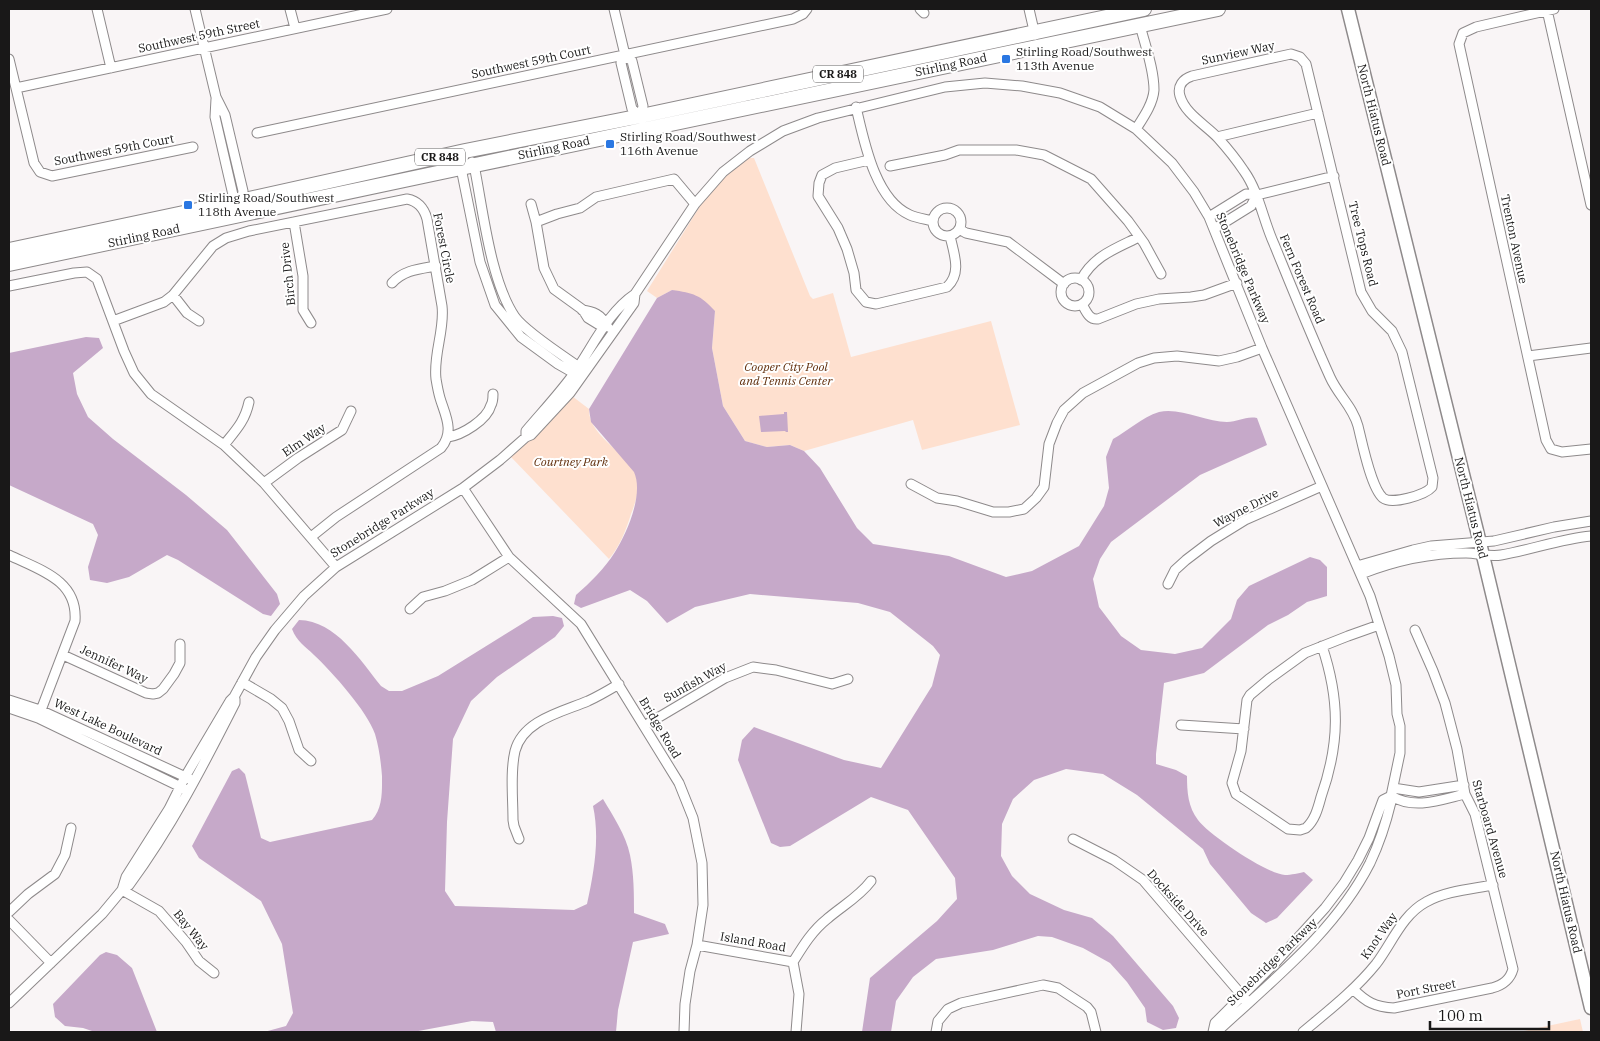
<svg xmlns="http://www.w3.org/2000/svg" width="1600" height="1041" viewBox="0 0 1600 1041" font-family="'IBM Plex Serif',serif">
	<rect width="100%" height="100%" fill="#f9f5f6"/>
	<!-- green -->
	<path fill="#fee0cf" d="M749,158H754L810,296L813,299L833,293L851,357L991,321L1020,425L922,450L913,420L804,451L790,445L767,447L745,441L723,406L712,348L715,311L672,290L657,298L647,291L702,203L724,177Z
		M572,396L589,409C588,438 634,455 638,481C639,492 635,504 631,514C626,530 620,546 609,559L511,457L551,421Z
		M1580,1019L1583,1032H1519Z"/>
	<!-- water -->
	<path fill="#c6a9c9" d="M672,290C693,293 701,295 715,311L712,348L723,406L745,441L767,447L790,445L804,451L820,468L857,528L873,544L949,556L1006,577L1032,571L1079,546L1104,506L1109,488L1106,457L1113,439C1128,431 1142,417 1159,412C1180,407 1206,422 1227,422C1238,422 1245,416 1257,418L1267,445L1200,475L1111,542L1100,559L1093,579L1099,607L1121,636L1141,650L1175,654L1202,648L1231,619L1237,600L1249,586L1310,557L1320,560L1327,567V596L1307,602L1288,615L1268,625L1204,673L1164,683L1156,754V764L1176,770L1187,776C1187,792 1188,807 1198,820C1209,835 1267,874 1285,875C1291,875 1299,873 1304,872L1313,880L1277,918L1266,923L1251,913L1210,864L1203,849L1137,795L1103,774L1066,769L1034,780L1013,799L1002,824L1001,856L1012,876L1030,894L1064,910L1092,918L1113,936L1173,1006L1179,1018L1176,1028L1163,1030L1147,1022L1145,1008L1127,982L1110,963L1083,948L1052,937L1038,936L993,950L936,959L913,977L896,1001L891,1032H862L870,978L937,921L957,899L955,878L908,810L871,797L790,846L780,847L771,843L738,760L742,740L754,727L844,760L881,768L932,686L940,655L933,646L890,612L858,603L750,594L695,607L667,623L647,601L630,590L581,608L574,604L576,595C590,583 605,568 615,552C627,533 644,494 634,472L591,422L589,409L657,298Z
		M86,337L99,338L103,348L73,373L77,394L88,417L113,439L186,495L227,530L277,594L280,604L271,616L263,614L178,560L167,555L129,577L107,583L90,580L88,567L98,535L93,524L9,485V353Z
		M784,412H787L788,432H786L785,431L761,432L759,416L784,414Z
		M553,616L562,618L564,626L555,637L497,677L471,701L453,739L447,822L445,891L455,906L574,910L587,904C594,872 600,838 593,806L603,799C613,816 626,835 630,855C634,874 634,894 634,913L665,924L669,934L633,942L618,1010L616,1032H496L493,1022L472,1021L413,1032H264L286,1026L293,1013L282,944L261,901L199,858L192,846L232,771L239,768L245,774L261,838L270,842L372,820C383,808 382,791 382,776C381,763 379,747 375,734C367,711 333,673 314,655C305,646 297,642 292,629L299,620C336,621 360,660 381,686L389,691H402L438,676L533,617Z
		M106,952L117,955L132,968L157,1032H95L83,1028L65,1026L55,1017L53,1004L100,955Z"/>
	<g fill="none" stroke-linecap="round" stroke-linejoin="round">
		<defs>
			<path id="street" d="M97,9L111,68
				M195,9L216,97L225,115L243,191L241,204
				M290,9L295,28
				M614,9L625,55L621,63L632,109L641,116
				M920,9L924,13
				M1029,9L1035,35
				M1554,9L1476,27L1463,33L1459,44L1546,440L1551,449L1562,452L1591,449
				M1547,10L1591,205
				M1291,54L1300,57L1306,64L1361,292L1372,311L1392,331L1402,352L1433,478L1432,487C1425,495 1392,505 1383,498C1371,488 1362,442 1358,426C1353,407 1338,395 1330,377C1310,333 1292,288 1274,244C1263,220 1259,192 1244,171C1236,159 1227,148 1218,138C1206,125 1185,114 1180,96C1177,86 1183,79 1192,76Z
				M625,55L632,61L643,106L641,116L642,120
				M9,59L34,163L40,172L52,176L193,147
				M16,88L387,9
				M216,99L215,117L233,195L240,201
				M856,107C864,141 875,200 910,215C917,218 925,219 933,221
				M1136,129C1143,118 1153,104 1154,90C1154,69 1145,45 1140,25
				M257,133L793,19L803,14L807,9
				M1217,137L1318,113
				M465,151L461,168L480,262L495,305L521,337L558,364L579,376
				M869,160L835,168L822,175L819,183L818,196L838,228L847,249L854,273L856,290L866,302L876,304L947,287C962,273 954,254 950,236
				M472,162L474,165C483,209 490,280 515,317C527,333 565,357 582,369
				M890,166L945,155L959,150H1016L1044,155L1091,179L1128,221L1144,243L1161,274
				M531,204L536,222L544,268L554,289L583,310L588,318L601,326L605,325L608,327
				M933 222a14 14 0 1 1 28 0a14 14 0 1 1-28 0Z
				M1209,217L1246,194L1257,195L1334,176
				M294,222L303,276V310L311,323
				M536,222L557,214L580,208L596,197L674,179L695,204
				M959,229L966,233L1008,242L1064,284
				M1214,229L1251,206L1257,195
				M1061 292a14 14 0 1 1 28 0a14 14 0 1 1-28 0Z
				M1081,280C1093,256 1117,248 1139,237
				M392,283C404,270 419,269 436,266
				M9,286L74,273L87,272L97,279L124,351L134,373L151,394L224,445L264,483L336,567
				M173,295L187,313L199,321
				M1082,304C1086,311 1089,320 1098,319L1136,304L1159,299L1191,297L1204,295L1237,283
				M582,310C592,311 603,315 605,325
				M113,321L164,302L173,295L213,246L226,238L249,231L407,199C418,201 424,208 427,219L442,306C445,330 433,354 436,379C437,385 438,391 440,398C445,415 455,431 441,448L336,517L311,537
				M1528,356L1591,348
				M448,437C462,435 487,420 491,405C493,402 493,397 493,394
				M526,437V431C542,412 560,393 575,372C593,346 608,312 635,294L695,204L723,172L750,151L783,131L818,118L945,87L985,83L1022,86L1060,93L1100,107L1136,129L1172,163L1194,192L1209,217L1262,348L1370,596L1389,656L1396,685L1397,714L1400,726V753L1391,796V802C1386,823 1379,844 1370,863C1336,930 1274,979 1220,1029L1213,1032
				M224,445C236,430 245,421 249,402
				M264,483L298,458L342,430L351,411
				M911,484L937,498L957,501L993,512H1009L1024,509L1036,498L1044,487L1049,444L1057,423L1064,410L1083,393L1138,363L1154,358L1177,356L1219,361L1237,357L1262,348
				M463,488L509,557L581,624L679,783L693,818L702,863L703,905L697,945L690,971L685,1004L684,1032
				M9,555C40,570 78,580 75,621L38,718
				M1357,566L1413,550L1431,546L1494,541L1554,527L1591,521
				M1361,574C1394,561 1430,553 1466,553C1477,553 1489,557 1501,555C1531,550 1560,539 1591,536
				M1168,584L1175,570L1186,560L1211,541L1245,520L1322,486
				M410,609L423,597L445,591L472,580L509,557
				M1322,646C1340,700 1340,743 1321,797C1318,808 1315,820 1306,828L1300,830L1288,829L1236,794L1232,783L1241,751L1247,700L1250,695L1269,679L1305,653L1348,636L1379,625
				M63,655L146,693L153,694L158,693L163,689L174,674L180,663V644
				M242,682L271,699L282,708L289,721L299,750L311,761
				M9,700L40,710L190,779
				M9,708L38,718L185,789
				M1181,725L1244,729
				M644,726L725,678L753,667L776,670L832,684L848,679
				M1393,788L1419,792L1464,785
				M1391,796C1415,810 1440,800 1465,794
				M519,839L514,826L513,820C513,798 510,772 515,751C523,720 562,712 588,701C599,696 609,690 619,684
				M1073,839L1114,860L1143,880L1246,1000
				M122,890L126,877L169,809L185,777L230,701L234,697L256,657L275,630L304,596L336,567L463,488L500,460L526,437L531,435L570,393L634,303L635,294
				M122,890L159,911L186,942L199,961L214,973
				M9,912L28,894L55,874L65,855L71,828
				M9,920L51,963
				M697,945L793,962
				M793,962C803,946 812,931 827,919C842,906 859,897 871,881
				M793,962L799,994L796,1032
				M1353,989C1366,1002 1375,1007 1394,1008L1492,988C1503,985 1510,980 1513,969L1475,814L1465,794L1457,749L1445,703L1433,671L1415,630
				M9,1003L102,914L122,890L129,885C171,828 203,766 235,703V699
				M936,1032L938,1021L948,1009L961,1003L1043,985L1058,988L1087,1007L1091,1012L1096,1032
				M1213,1032L1215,1023L1276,962L1325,908L1344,883L1358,860L1369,838L1383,800L1391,796
				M1303,1032C1328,1011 1355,990 1376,964C1392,943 1402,915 1426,902C1445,891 1472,889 1493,885"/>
			<path id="secondary" d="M1348,9L1480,543L1591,1008"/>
			<path id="primary" d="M9,250L240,201L465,151L641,116L1144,9
				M9,264L461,168L1218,9"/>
		</defs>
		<!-- street casing -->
		<use href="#street" stroke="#8e8a8b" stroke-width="11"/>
		<!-- secondary casing -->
		<use href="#secondary" stroke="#8e8a8b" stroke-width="15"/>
		<!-- primary casing -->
		<use href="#primary" stroke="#8e8a8b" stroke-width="16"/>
		<!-- street -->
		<use href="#street" stroke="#fff" stroke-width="9"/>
		<!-- secondary -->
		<use href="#secondary" stroke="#fff" stroke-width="12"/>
		<!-- primary -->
		<use href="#primary" stroke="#fff" stroke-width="14"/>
	</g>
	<!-- markers -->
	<g fill="#2a77e2" stroke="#fff" stroke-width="2">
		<rect x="1001" y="54" width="10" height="10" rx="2.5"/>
		<rect x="605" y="139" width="10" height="10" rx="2.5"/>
		<rect x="183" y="200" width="10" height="10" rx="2.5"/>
	</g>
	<g text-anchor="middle" stroke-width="4" stroke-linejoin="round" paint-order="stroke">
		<!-- shield labels -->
		<g fill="#fff" stroke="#5e5d5d" stroke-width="1">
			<rect x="813" y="65.5" width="50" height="17" rx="4"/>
			<rect x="415" y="148.5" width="50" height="17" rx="4"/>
		</g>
		<g font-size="11" font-weight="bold" fill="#191818">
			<text x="838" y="78">CR 848</text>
			<text x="440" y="161">CR 848</text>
		</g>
		<!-- street labels -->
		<g font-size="12" fill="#191818" stroke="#fff">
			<text transform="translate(199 36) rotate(-12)" y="4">Southwest 59th Street</text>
			<text transform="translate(1238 53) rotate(-12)" y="4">Sunview Way</text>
			<text transform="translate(531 62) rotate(-12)" y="4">Southwest 59th Court</text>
			<text transform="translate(951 65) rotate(-12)" y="4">Stirling Road</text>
			<text transform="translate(1374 115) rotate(76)" y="4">North Hiatus Road</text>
			<text transform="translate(554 148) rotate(-12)" y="4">Stirling Road</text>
			<text transform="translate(114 150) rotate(-11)" y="4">Southwest 59th Court</text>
			<text transform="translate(144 236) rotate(-12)" y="4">Stirling Road</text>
			<text transform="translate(1514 239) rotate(78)" y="4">Trenton Avenue</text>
			<text transform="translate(1363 244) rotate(76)" y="4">Tree Tops Road</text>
			<text transform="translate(444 248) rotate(79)" y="4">Forest Circle</text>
			<text transform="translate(1243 268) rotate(67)" y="4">Stonebridge Parkway</text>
			<text transform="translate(288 274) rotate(-96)" y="4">Birch Drive</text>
			<text transform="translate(1302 279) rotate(67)" y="4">Fern Forest Road</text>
			<text transform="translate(304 440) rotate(-34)" y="4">Elm Way</text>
			<text transform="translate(1246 508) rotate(-27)" y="4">Wayne Drive</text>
			<text transform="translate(1471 508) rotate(76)" y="4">North Hiatus Road</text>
			<text transform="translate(382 523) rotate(-32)" y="4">Stonebridge Parkway</text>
			<text transform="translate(114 664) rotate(25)" y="4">Jennifer Way</text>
			<text transform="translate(695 682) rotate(-29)" y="4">Sunfish Way</text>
			<text transform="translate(108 727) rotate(25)" y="4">West Lake Boulevard</text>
			<text transform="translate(660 728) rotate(59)" y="4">Bridge Road</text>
			<text transform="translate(1490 829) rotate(74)" y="4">Starboard Avenue</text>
			<text transform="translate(1566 902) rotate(77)" y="4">North Hiatus Road</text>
			<text transform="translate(1178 903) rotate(48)" y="4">Dockside Drive</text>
			<text transform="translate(191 930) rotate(51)" y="4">Bay Way</text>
			<text transform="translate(1379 936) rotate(-55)" y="4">Knot Way</text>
			<text transform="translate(753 942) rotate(10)" y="4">Island Road</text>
			<text transform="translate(1272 962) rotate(-44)" y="4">Stonebridge Parkway</text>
			<text transform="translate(1426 989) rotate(-11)" y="4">Port Street</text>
		</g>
		<!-- poi labels -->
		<g font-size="12" fill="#191818" stroke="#fff" text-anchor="start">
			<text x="1016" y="56">Stirling Road/Southwest<tspan x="1016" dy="14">113th Avenue</tspan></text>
			<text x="620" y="141">Stirling Road/Southwest<tspan x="620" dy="14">116th Avenue</tspan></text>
			<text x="198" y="202">Stirling Road/Southwest<tspan x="198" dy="14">118th Avenue</tspan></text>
		</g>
		<!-- park labels -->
		<g font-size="12" font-style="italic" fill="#612f0d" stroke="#fff">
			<text x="786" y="371">Cooper City Pool<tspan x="786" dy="14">and Tennis Center</tspan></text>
			<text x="571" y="466">Courtney Park</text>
		</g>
	</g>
	<!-- border -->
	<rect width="1600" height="1041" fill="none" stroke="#191818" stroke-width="20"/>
	<!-- scale -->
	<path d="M1430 1021v8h119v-8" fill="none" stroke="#191818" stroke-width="2.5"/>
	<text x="1438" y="1021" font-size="15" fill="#191818" stroke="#ffffff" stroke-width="4" paint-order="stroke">100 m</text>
</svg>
